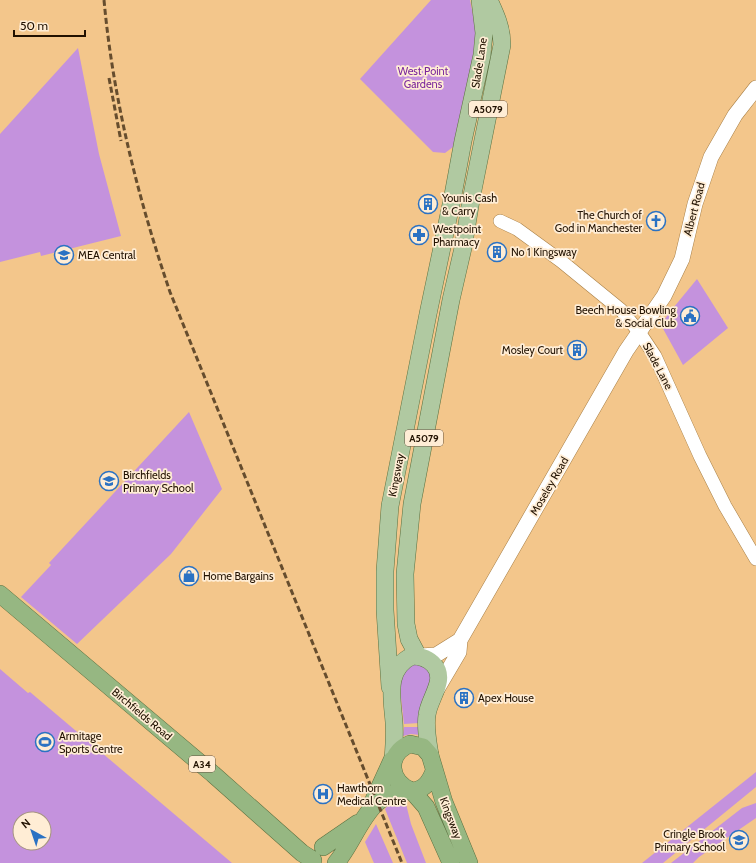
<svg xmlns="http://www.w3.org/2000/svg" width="756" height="863" viewBox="0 0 756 863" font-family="Cabin,sans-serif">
	<rect width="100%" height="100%" fill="#f3c68b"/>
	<!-- green -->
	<path fill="#c492dd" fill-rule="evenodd" d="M431,0H470L478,39L453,147L445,153L433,152L360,79Z
		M78,48L99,154L121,236L41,256L40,252L0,262V134Z
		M697,279L728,328L683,365L661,325L669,313Z
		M189,412L222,489L171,554L77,644L21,597L51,565L49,563Z
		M417,660L433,675L419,723L404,724L400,689L402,669Z
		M0,669L28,693L30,692L232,863H0ZM20,819H44V843H20Z
		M404,727H419L420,735L411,734L403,736Z
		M756,772V787L663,863H642Z
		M391,802L406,804L411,824L426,863H407L385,809Z
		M756,803V818L699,857L693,863H671L742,808Z
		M376,824L393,863H374L373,861L365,842Z"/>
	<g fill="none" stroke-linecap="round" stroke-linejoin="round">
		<defs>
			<path id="tertiary" d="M500,221L517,229L561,261L621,310L639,332L655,356L700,456L725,506L756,559"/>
			<path id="secondary" d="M421,656L436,655L460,640L626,351L664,296L682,259L695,204L711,157L735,115L756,88
				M436,691L459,652L460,640"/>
			<path id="primary" d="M418,656L409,639L406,624L405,574L412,504L451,300L463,248L471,200L502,45C502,28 496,15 489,0
				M390,687L385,610V571L390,506L428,314L453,195L463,141L482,55L484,33L480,0
				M393,759C394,747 395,735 394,722C392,697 385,669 412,656C420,656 428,658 434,665C447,680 429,698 427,715C425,728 428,742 430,755"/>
			<path id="trunk" d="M0,594L213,774L302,853L313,860
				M434,771C430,782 424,790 412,791C389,783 385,754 410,744L423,747L430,755L444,802L469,863
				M412,791L426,807L451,863
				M371,806L392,760
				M323,847L358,823
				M336,863C359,836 367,789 410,791"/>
		</defs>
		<!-- tertiary casing -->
		<use href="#tertiary" stroke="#a87f45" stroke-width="14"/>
		<!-- secondary casing -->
		<use href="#secondary" stroke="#a87f45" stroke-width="16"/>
		<!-- primary casing -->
		<use href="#primary" stroke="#5c7140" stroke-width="18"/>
		<!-- trunk casing -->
		<use href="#trunk" stroke="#5c7140" stroke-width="18"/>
		<!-- tertiary -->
		<use href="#tertiary" stroke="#fff" stroke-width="13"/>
		<!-- secondary -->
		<use href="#secondary" stroke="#fff" stroke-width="15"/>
		<!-- primary -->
		<use href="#primary" stroke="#b0c9a1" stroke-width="17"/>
		<!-- trunk -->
		<use href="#trunk" stroke="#96b782" stroke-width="17"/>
		<!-- rail -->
		<path stroke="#664d2e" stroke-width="3" stroke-dasharray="6 3" stroke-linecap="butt" d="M104,0C113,99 138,198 170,292L402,863
			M109,78L121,141"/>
	</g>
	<!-- icons -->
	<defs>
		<symbol id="building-ring" viewBox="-11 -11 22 22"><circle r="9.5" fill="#ffedd5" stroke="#2b72c3" stroke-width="1.5"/><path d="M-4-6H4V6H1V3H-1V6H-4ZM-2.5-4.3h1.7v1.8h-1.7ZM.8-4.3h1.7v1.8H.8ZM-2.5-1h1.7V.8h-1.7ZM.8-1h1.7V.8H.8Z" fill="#2b72c3"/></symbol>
		<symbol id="church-ring" viewBox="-11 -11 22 22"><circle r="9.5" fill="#ffedd5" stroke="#2b72c3" stroke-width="1.5"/><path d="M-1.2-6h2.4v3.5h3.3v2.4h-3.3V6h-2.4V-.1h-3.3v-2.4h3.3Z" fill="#2b72c3"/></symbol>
		<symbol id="pharmacy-ring" viewBox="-11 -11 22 22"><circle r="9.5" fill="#ffedd5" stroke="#2b72c3" stroke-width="1.5"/><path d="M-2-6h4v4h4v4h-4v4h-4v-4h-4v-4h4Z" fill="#2b72c3"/></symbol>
		<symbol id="school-ring" viewBox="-11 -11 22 22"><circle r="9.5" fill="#ffedd5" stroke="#2b72c3" stroke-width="1.5"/><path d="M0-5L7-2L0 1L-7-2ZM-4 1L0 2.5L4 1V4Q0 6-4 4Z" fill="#2b72c3"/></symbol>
		<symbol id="civic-ring" viewBox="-11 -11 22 22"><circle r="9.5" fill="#ffedd5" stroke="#2b72c3" stroke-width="1.5"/><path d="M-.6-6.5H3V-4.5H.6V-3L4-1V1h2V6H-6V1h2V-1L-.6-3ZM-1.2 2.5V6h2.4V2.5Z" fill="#2b72c3"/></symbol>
		<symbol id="shop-ring" viewBox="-11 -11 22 22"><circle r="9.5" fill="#ffedd5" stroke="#2b72c3" stroke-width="1.5"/><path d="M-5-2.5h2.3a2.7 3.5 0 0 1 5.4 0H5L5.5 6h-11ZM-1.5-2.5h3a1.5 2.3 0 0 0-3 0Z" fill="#2b72c3"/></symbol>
		<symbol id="stadium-ring" viewBox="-11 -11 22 22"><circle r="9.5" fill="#ffedd5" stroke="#2b72c3" stroke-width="1.5"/><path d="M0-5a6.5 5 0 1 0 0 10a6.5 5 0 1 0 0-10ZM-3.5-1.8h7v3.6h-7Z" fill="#2b72c3"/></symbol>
		<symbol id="hospital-ring" viewBox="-11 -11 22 22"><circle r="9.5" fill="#ffedd5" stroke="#2b72c3" stroke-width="1.5"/><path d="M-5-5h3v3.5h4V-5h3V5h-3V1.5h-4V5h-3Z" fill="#2b72c3"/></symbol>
	</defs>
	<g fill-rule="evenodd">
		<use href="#building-ring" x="417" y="193" width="22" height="22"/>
		<use href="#church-ring" x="645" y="210" width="22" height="22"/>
		<use href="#pharmacy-ring" x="408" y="224" width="22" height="22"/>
		<use href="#building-ring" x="486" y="241" width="22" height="22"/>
		<use href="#school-ring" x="53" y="244" width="22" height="22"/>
		<use href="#civic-ring" x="679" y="305" width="22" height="22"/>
		<use href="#building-ring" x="566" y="339" width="22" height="22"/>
		<use href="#school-ring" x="98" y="470" width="22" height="22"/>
		<use href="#shop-ring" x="178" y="565" width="22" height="22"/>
		<use href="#building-ring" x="453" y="687" width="22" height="22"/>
		<use href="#stadium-ring" x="34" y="731" width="22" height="22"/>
		<use href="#hospital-ring" x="312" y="783" width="22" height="22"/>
		<use href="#school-ring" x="728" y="829" width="22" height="22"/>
	</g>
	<g text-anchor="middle" stroke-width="3.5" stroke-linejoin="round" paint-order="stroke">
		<!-- shield labels -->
		<g fill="#ffedd5" stroke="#645340" stroke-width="1">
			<rect x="469" y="101" width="38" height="16" rx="3"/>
			<rect x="405" y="430" width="38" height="16" rx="3"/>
			<rect x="189" y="756" width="26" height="16" rx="3"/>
		</g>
		<g font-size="10" font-weight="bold" fill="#211100">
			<text x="488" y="113">A5079</text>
			<text x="424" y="442">A5079</text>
			<text x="202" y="768">A34</text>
		</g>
		<!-- street labels -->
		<g font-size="11" fill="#211100" stroke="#ffedd5">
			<text transform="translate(479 63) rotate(-81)" y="4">Slade Lane</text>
			<text transform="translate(694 209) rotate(-75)" y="4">Albert Road</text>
			<text transform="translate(658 366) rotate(62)" y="4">Slade Lane</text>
			<text transform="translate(396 475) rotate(-79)" y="4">Kingsway</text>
			<text transform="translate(549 486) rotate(-60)" y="4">Moseley Road</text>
			<text transform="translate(142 714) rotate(40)" y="4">Birchfields Road</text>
			<text transform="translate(451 818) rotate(69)" y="4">Kingsway</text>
		</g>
		<!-- park labels -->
		<g font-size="11" fill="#7b279c" stroke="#ffedd5">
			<text x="423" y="75">West Point<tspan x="423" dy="13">Gardens</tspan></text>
		</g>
		<!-- poi labels -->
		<g font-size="11" fill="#211100" stroke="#ffedd5" text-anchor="start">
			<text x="442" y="202">Younis Cash<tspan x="442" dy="13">&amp; Carry</tspan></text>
			<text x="642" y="219" text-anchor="end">The Church of<tspan x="642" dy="13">God in Manchester</tspan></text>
			<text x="433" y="233">Westpoint<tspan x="433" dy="13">Pharmacy</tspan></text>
			<text x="511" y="256">No 1 Kingsway</text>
			<text x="78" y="259">MEA Central</text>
			<text x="676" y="314" text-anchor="end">Beech House Bowling<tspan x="676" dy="13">&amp; Social Club</tspan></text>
			<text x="563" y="354" text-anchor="end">Mosley Court</text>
			<text x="123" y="479">Birchfields<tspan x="123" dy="13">Primary School</tspan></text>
			<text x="203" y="580">Home Bargains</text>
			<text x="478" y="702">Apex House</text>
			<text x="59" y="740">Armitage<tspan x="59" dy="13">Sports Centre</tspan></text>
			<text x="337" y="792">Hawthorn<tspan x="337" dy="13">Medical Centre</tspan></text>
			<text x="725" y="838" text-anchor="end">Cringle Brook<tspan x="725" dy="13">Primary School</tspan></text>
		</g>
	</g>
	<!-- north arrow -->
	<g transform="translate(32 831) rotate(320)"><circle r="19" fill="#ffedd5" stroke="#a69580"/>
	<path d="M0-3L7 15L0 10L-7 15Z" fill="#2b72c3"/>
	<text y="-6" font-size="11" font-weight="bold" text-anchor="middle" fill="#211100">N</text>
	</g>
	<!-- scale -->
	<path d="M14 30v6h71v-6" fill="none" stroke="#211100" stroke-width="2"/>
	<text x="20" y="30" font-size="12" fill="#211100" stroke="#ffedd5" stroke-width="3" paint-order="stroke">50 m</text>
</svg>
